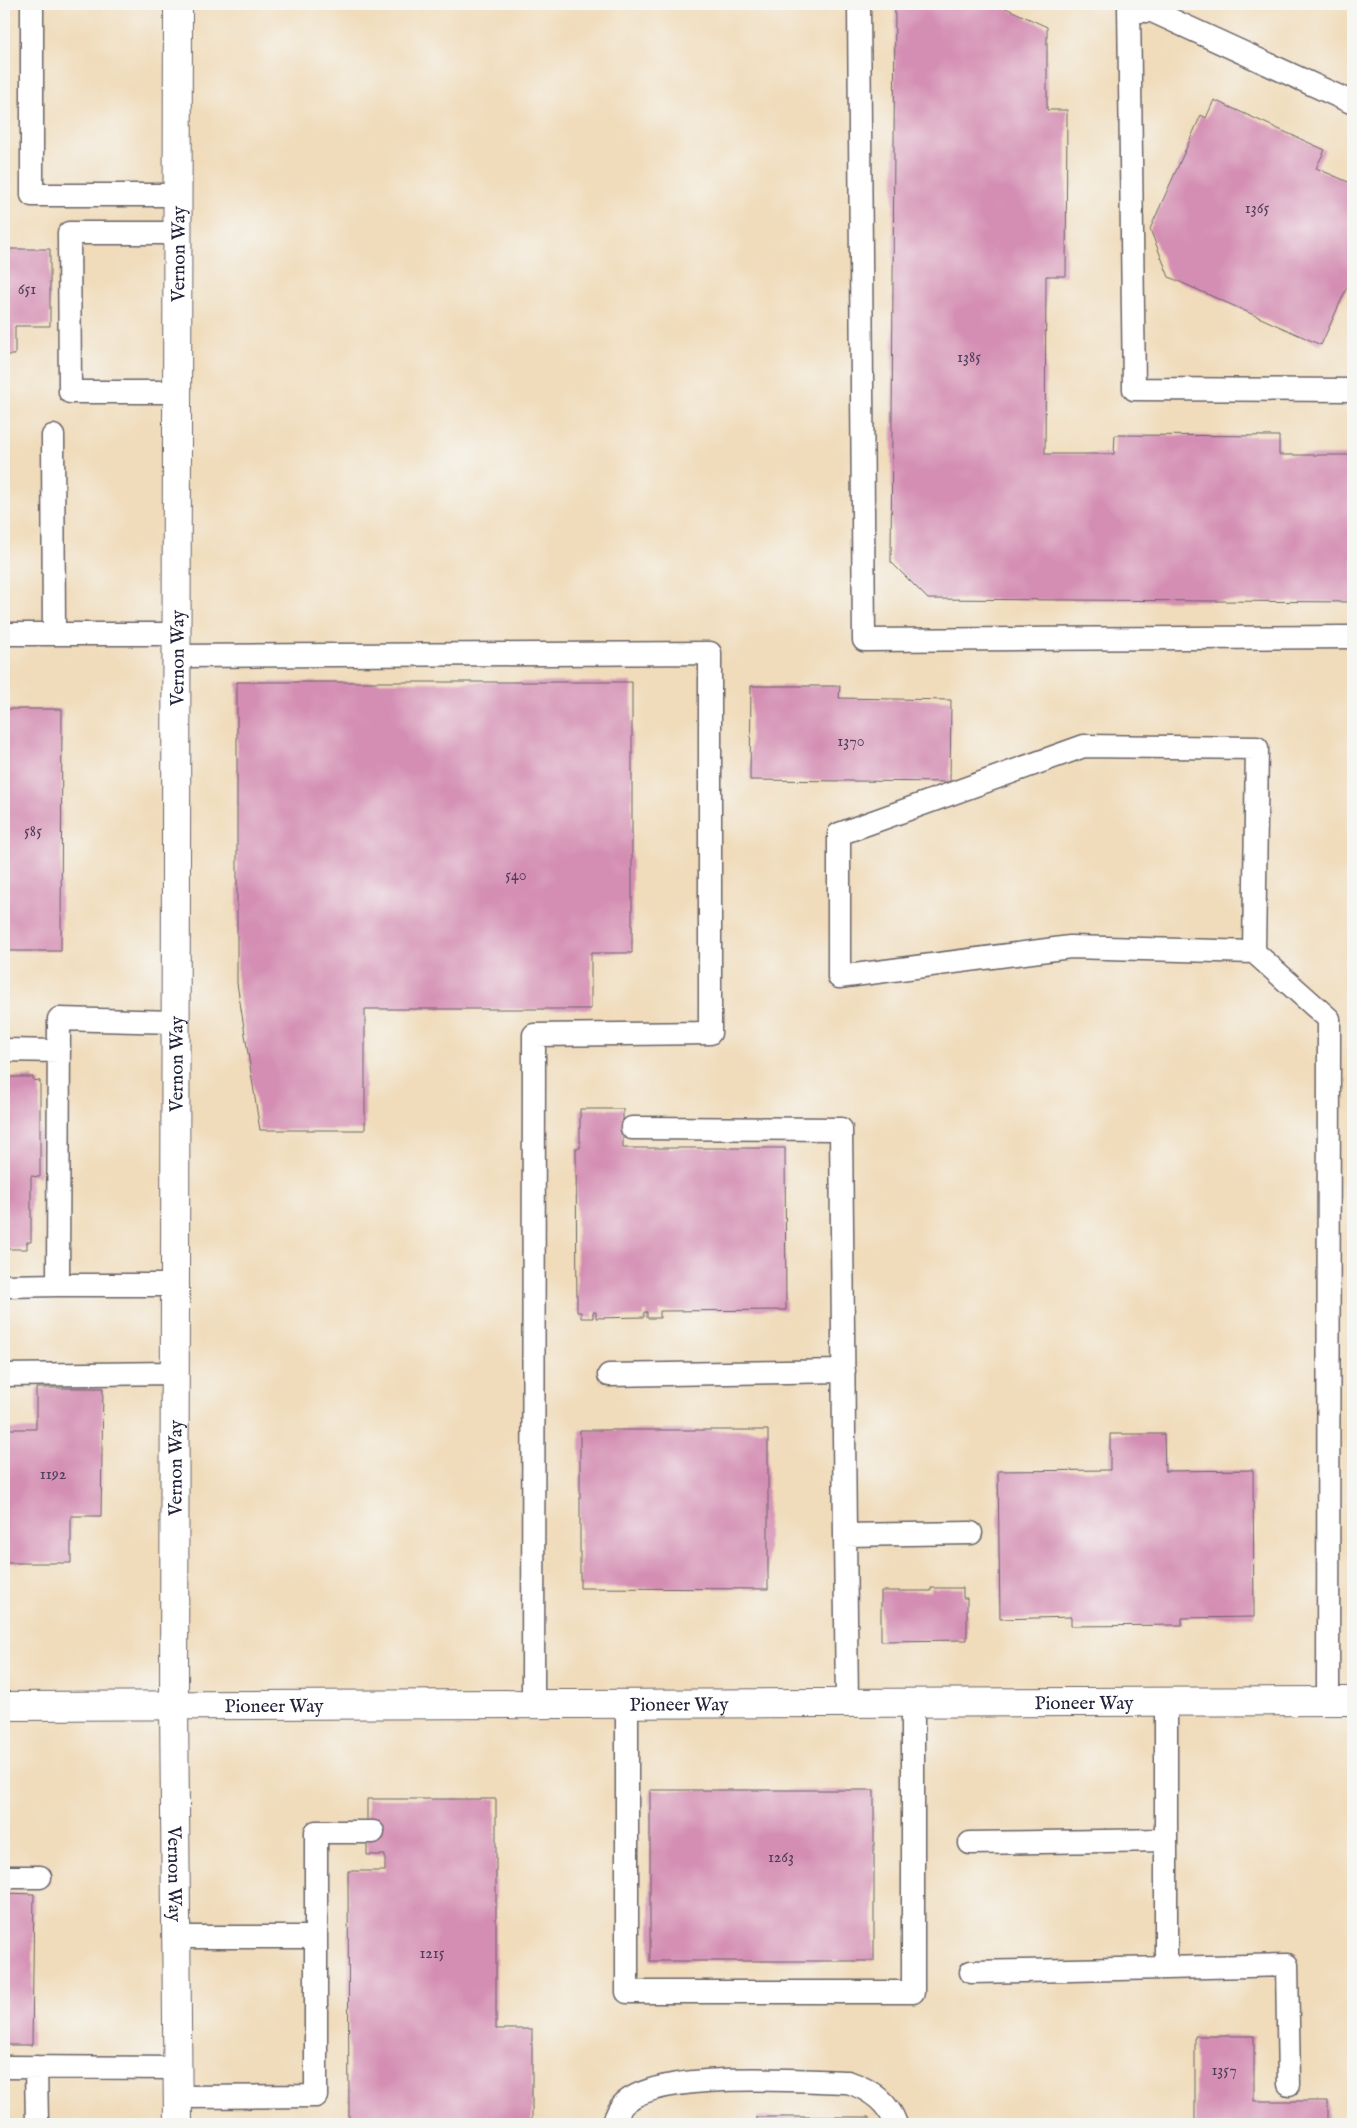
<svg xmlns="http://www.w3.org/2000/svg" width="1357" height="2128" viewBox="0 0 1357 2128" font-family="'IM FELL English',serif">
	<rect width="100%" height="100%" fill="#f6f6f2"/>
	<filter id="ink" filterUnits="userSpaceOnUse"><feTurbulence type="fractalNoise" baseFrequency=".02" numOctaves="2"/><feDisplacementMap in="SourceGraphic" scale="10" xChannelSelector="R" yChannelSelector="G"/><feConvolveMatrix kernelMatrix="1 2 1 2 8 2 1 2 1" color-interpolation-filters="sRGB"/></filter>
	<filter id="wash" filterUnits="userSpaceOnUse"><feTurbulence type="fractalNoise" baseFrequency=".0096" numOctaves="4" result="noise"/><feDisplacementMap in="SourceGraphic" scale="20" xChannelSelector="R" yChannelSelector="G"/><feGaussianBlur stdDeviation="1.12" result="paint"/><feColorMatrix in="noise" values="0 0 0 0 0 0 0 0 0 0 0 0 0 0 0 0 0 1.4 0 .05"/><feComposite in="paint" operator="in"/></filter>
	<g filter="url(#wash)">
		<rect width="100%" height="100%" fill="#f0dbba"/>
		<g id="blocks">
			<!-- building -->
			<path fill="#d48eb3" d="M895,4H997L1047,27V110H1067L1066,276H1046L1045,454H1114L1115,435L1279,436V455H1353V602L928,599L891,562Z
				M1214,100L1325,150L1316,168L1353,184V274L1321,345L1169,277L1150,229L1201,115L1206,118Z
				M4,249H50V326H15V355H4Z
				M237,682H632V953H591V1009H365V1130H260L237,983Z
				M751,686H840L839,698L951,700L950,782L750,780Z
				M4,709H62L61,951H4Z
				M4,1077H33V1080L40,1081V1177L31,1176V1242H27V1249H4Z
				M580,1109H623V1148H785L786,1310L660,1311V1318H647V1312H644V1317L596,1318V1312H593V1318H581V1312H577L576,1148H580Z
				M36,1388H103L101,1516H71V1563H4V1429H36Z
				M580,1430H768V1589L580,1588Z
				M1110,1434H1164L1165,1471L1253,1470L1254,1617L1182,1618V1625L1071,1626V1617L1000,1619L998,1471L1110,1470Z
				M931,1588H963V1598H967V1640L881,1641V1591H931Z
				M650,1790H874V1961H650Z
				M367,1799H496V2029H532V2124H349L348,1871H385V1855H367Z
				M4,1893L34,1894L32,2045H4Z
				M1195,2036H1254V2101H1328V2124H1195Z
				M757,2117H869V2124H757Z"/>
		</g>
	</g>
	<g filter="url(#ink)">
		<use href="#blocks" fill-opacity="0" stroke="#6a6367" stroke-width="1"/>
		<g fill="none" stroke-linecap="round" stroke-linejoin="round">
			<defs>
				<path id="service" d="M32,4V195H177
					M859,4L864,640L1353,637
					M1129,4L1134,389L1353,390
					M1129,11H1152L1353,103
					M177,233H69L70,392H177
					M53,436L54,634
					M4,634H177
					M177,656L710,653V1033L534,1035L533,1704
					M1254,952L1257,748L1084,746L839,834V977L1070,947L1254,952L1329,1019L1328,1701
					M4,1050L59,1051
					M632,1128L841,1129L845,1535
					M175,1285H58L59,1019L175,1022
					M4,1286L58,1285
					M4,1375L175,1373
					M609,1375L844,1371
					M1166,1702V1968L1287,1965L1289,2084
					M847,1703L845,1535L971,1533
					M627,1704V1992H913V1703
					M970,1843L1166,1840
					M4,1877H40
					M176,1937H316
					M971,1972L1166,1968
					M4,2067L177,2068
					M36,2067L37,2124
					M178,2097L316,2096V1832H373
					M613,2124C615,2119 618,2112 621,2107C650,2069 801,2081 848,2082C869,2089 888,2102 896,2124"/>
				<g id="tertiary">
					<path id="s1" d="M174,1706L178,4"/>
				</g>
				<g id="secondary">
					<path id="s2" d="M4,1706L1353,1701"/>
					<path id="s3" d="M174,1706L178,2124"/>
				</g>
			</defs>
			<!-- service casing -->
			<use href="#service" stroke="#6a6367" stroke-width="25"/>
			<!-- tertiary casing -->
			<use href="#tertiary" stroke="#6a6367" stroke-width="30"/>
			<!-- secondary casing -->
			<use href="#secondary" stroke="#6a6367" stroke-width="30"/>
			<!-- service -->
			<use href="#service" stroke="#fff" stroke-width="22"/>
			<!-- tertiary -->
			<use href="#tertiary" stroke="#fff" stroke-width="28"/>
			<!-- secondary -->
			<use href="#secondary" stroke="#fff" stroke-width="28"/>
		</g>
	</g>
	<g text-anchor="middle" stroke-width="4" stroke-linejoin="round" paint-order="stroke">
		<!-- number labels -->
		<g font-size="16" fill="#4e3d59">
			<text x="1257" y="213">1365</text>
			<text x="27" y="294">651</text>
			<text x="969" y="362">1385</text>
			<text x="851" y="746">1370</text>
			<text x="33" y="836">585</text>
			<text x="516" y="880">540</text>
			<text x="53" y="1479">1192</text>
			<text x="781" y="1862">1263</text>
			<text x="432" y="1958">1215</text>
			<text x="1224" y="2075">1357</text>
		</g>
		<!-- street labels -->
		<g font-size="19" fill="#22223b" stroke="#f6f6f2">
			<text dy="7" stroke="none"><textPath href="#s1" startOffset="1452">Vernon Way</textPath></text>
			<text dy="7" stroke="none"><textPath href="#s1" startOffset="1048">Vernon Way</textPath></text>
			<text dy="7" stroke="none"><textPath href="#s1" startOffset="642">Vernon Way</textPath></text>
			<text dy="7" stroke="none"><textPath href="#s1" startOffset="238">Vernon Way</textPath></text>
			<text dy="7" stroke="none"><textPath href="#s2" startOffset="1080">Pioneer Way</textPath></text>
			<text dy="7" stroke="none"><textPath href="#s2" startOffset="675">Pioneer Way</textPath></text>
			<text dy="7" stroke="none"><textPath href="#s2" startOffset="270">Pioneer Way</textPath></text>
			<text dy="7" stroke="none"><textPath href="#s3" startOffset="168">Vernon Way</textPath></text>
		</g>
	</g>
	<!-- margin -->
	<rect width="1357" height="2128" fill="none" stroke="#f6f6f2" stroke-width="20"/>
</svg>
